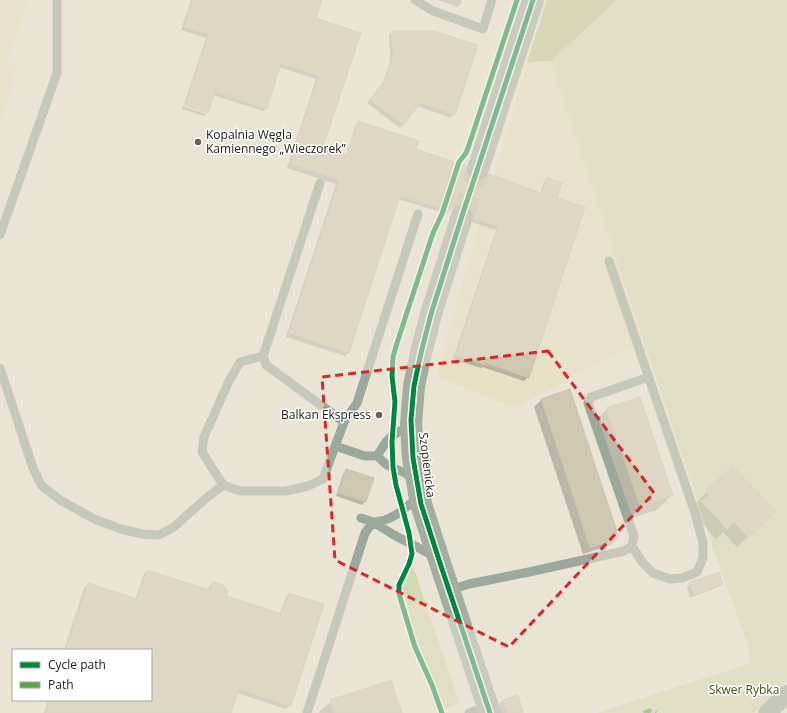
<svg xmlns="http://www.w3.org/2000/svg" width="787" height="713" viewBox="0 0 787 713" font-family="'Open Sans',sans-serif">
	<rect width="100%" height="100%" fill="#e9e4d4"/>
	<!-- built -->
	<path fill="#e7e0c5" d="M0,0H28L7,63L17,67L0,123Z
		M551,61L643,340L515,408L437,377L456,304L527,62Z"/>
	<!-- green -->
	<path fill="#d4d9b4" d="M617,0H787V681L754,713H597L751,663L748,644L726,585L643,340L551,61Z
		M412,563L459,702L445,710L438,690L419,648L402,592C401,581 410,574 412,563Z"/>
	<!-- forest -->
	<path fill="#c1c795" d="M547,0H617L551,61L527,62Z"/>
	<!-- shadow -->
	<path fill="#0003" d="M191,0H321L315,19L359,33L322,148L346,156L355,126L359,123L415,150L465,172L468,178L473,182H481L485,180L490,175L508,182L540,194L544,182L548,179L555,199L528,377L524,381L482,367L481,368L453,359L496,230L471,222L462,207H455L451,209L446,214L398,199L348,352L345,356L286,337L336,184L287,168L316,79L279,67L266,108L263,111L213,95L207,113V112L184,104L206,38L181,30Z
		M438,0H462L461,3L458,7Z
		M393,32L454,114L451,118L417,106L400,128L367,103L383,82L390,62L389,35Z
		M183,106L206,114L204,116L182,109Z
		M541,400L618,538L611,545L583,554L534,407Z
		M607,409L672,495L657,510L625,520L592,424Z
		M733,467L764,523L737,547L723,532L716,539L692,512L698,505L696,503Z
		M346,470L365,502L362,505L336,496L343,474Z
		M147,571L208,591L209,586L213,583L225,596L280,614L286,597L289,594L290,705L286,709L237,693L230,713H44L48,700H151V650H64L84,588L88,584L135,600L144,574Z
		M690,584H722L718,587L690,598L687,588Z
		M331,701L401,713H320L319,712Z
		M503,701L522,713H498L496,708Z"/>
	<!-- building -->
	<path fill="#cfc8b1" stroke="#c6c2b5" d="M193,0H322L316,18L361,33L323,147L347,155L358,121L419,141L416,149L466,166V172L468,177L474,181H481L486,179L489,174L509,180V182L542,193L547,177L562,183L557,198L585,207L529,378L485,363V365L456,355L498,226L474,219V213L471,208L465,204H459L454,207L450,211L400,196L349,353L289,333L339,180L290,164L319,76L281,63L267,109L215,91L208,113L185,105L208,34L184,27Z
		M392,31H434L478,45L455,115L420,103L404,125L370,100L386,78L393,58Z
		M570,389L619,538L590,548L541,399Z
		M640,397L673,495L640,506L606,408Z
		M733,466L776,512L748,537L734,522L727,529L701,501L709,494L705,491Z
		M346,469L374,478L366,502L338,493Z
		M147,570L210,590L213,582L223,585L228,591L227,596L282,614L289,593L324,604L291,706L239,689L231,713H46L50,700H151V650H66L88,583L137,599Z
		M719,572L723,584L694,595L689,583Z
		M391,680L402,713H334L330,700Z
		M518,695L523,713H507L503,700Z"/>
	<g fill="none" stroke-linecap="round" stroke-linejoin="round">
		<!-- secondary-tunnel -->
		<path stroke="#c1bdae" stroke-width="22" stroke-dasharray="22 11" stroke-linecap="butt" d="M462,216L478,169"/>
		<!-- lane -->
		<path stroke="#9ba89b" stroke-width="9" d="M415,0L433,11L483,29L492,0
			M0,235L57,73V0
			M609,261L695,513L703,543V558L697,572L682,578L670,579L653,573L642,562L632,546
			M263,356L240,362L229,381L204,437L202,452L223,485L240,491H286L308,486L323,479L344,422L266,365L263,356L320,183
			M0,368L33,468L41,485L60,500L94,519L121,529L142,534L159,535L174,527L204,500L223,485
			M344,422L357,403L418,214
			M335,446L365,456H377L387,465L405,473L414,479
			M377,456L386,442L392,436L410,425
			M361,518L373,522L394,535L434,556
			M450,590L469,584L529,572L624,551L632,546L634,536L588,403L591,397L649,377
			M307,713L365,533L373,522C393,521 404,509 419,496
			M469,713L488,706"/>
		<!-- street -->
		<path stroke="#9ba89b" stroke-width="18" d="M767,713L787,694"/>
		<!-- secondary -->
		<path stroke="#a3ae9f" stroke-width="22" d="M478,169L533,0
			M462,216L431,314L421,353L414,386L411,424L413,458L421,504L440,563L490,713"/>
		<!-- quiet -->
		<path stroke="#53aa42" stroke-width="4" stroke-dasharray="8 4" stroke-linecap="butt" d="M644,713C649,710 652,710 656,713"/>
		<defs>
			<path id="cycleway" d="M442,713L432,685L415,647L399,594V585L409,564L412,554L409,533L396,485L393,467L392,442L395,402L392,376L393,357L397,343L433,233L442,214L459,162L466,153L469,145L517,0
				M490,713L440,563L421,504L413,458L411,420L414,386L421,353L431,314L462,216L533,0"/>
		</defs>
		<!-- cycleway casing -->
		<use href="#cycleway" stroke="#fff" stroke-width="8"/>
		<!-- cycleway -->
		<use href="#cycleway" stroke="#00873e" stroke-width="5"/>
	</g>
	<!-- marked area -->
	<path d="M0 0H787V713H0ZM548,351L654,493L509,647L335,560L322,377Z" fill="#e9e4d4" fill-opacity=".55" fill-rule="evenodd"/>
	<path fill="none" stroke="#d62828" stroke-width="3" stroke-dasharray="8 5" stroke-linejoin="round" d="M548,351L654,493L509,647L335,560L322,377Z"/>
	<!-- markers -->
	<g fill="#686558" stroke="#fff" stroke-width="1.5">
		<circle cx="198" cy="142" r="4"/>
		<circle cx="379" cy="415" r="4"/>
	</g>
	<g text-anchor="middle" stroke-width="3" stroke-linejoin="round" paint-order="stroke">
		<!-- poi labels -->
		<g font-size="12" fill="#232015" stroke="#fff" text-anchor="start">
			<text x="206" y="139">Kopalnia Węgla<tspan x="206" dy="14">Kamiennego „Wieczorek”</tspan></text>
			<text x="371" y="419" text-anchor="end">Balkan Ekspress</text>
		</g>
		<!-- street labels -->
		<g font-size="12" fill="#232015" stroke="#fff">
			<text transform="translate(427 465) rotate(83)" y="4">Szopienicka</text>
		</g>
		<!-- park labels -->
		<g font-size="12" fill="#475117" stroke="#fff">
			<text x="744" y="694">Skwer Rybka</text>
		</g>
	</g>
	<!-- legend -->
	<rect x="12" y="649" width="140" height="52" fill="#ffffff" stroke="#a7a6a1"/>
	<rect x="20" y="662" width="20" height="6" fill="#00873e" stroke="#a7a6a1"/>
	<text x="48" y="669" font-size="12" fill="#232015">Cycle path</text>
	<rect x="20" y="682" width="20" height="6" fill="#53aa42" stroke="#a7a6a1"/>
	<text x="48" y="689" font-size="12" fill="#232015">Path</text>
</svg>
